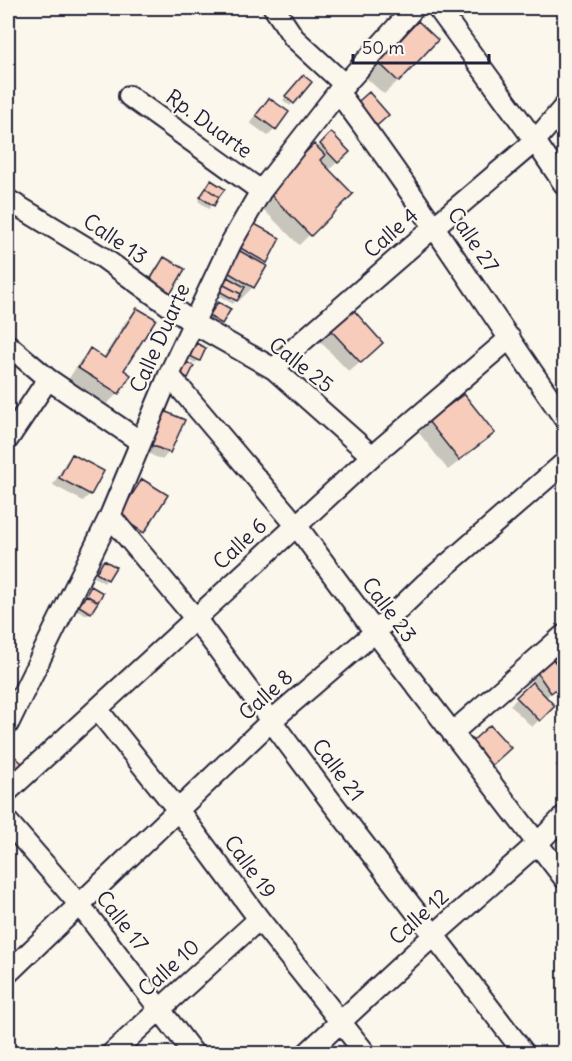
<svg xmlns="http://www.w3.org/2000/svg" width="572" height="1061" viewBox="0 0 572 1061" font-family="Delius,sans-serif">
	<rect width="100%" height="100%" fill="#fbf7ec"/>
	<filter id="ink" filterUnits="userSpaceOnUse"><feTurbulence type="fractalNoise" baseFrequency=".0167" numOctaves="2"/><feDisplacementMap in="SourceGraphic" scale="12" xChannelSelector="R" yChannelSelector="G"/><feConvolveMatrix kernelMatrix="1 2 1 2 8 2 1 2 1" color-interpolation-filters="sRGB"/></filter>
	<g filter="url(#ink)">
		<!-- shadow -->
		<path fill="#0003" d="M404,37L398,81L384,94L366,78Z
			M300,80L310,82L290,106L283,100Z
			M262,107L275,129L268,136L250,123Z
			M331,135L348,152L328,171L351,194L299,245L257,203Z
			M208,185L223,189L209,209L198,201Z
			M237,238L266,262L262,265L253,287L239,301L237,299L233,304L217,295Z
			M165,259L170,292L163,299L144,288L157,266Z
			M218,304L221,323L218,326L207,320Z
			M137,310L122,371L118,393L107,404L68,380L80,361L91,350L103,358L126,321Z
			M327,326L370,354L349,372L316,337Z
			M197,345L199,360L195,363L188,359L193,348Z
			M157,420L169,452L162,460L143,451Z
			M429,422L493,432L483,443L448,470L419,433Z
			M72,455L90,494L83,501L53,485L65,463Z
			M143,481V532L129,546L106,531L129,495Z
			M104,562L114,568L104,583L94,577Z
			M88,592L90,612L87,615L77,610Z
			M564,650V687L562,684L545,698L553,706L532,727L510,705L533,684L530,679Z
			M564,757V779L555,765Z"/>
		<!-- building -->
		<path fill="#f8ccbb" stroke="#22223b" stroke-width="1.5" d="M445,8H471L459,21Z
			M418,21L438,40L399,82L379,63Z
			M303,75L312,82L294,104L285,96Z
			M369,92L389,115L371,131L351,108Z
			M269,98L289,112L276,130L256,115Z
			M331,132L350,152L338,163L320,144Z
			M314,144L325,155L320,160L353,194L311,236L267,191Z
			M211,180L225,189L219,197L206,188Z
			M206,188L219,197L214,206L200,197Z
			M251,222L280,238L267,263L237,246Z
			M238,250L267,266L254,288L226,271Z
			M164,257L185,269L171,293L150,280Z
			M227,277L245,287L241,294L222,284Z
			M222,284L241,294L237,301L219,291Z
			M218,302L231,309L222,324L209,316Z
			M349,305L383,343L361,363L326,325Z
			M137,308L156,319L124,370L131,375L119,394L78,368L90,348L105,358Z
			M196,343L206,348L200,361L190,356Z
			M186,362L194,366L188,378L179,374Z
			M464,394L495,433L459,460L428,421Z
			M164,411L185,420L170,453L149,444Z
			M72,454L104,471L91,495L59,478Z
			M142,479L168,495L144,533L118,516Z
			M104,560L116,567L108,580L96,573Z
			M91,586L103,593L98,602L86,595Z
			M86,595L98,602L91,613L79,606Z
			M564,648V670L554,656Z
			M553,659L564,675V683L551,693L536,671Z
			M532,682L555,706L540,721L516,697Z
			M490,725L511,748L491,766L470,743Z
			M11,753L23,764L11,777L8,774V756Z"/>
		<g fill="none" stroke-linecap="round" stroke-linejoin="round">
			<defs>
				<path id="minor" d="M274,8L294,38L345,85
					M438,8L535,141L564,184
					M338,92C418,198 488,310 564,418
					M129,96L261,191
					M8,200L102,257L193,323L274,369L372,456
					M8,345L48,379
					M274,369L297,346L435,226L535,141L564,107
					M169,375L296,525L375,632L564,878
					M8,439L48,379L141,442
					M110,516L195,618L330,800L525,1054
					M97,709L178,810L259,919L366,1054
					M8,724L110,516L169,375L231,243L261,191L338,92L414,8
					M452,733L564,635
					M8,791L372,456L510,338
					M8,822L79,904L194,1054
					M8,973L271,721L375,632L426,583L564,463
					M111,1054L259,919
					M306,1054L434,935L538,843L564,816"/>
			</defs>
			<!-- minor casing -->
			<use href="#minor" stroke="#22223b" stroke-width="24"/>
			<!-- minor -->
			<use href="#minor" stroke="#fbf7ec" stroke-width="20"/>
		</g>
	</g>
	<g text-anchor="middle" stroke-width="4.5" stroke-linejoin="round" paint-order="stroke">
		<!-- street labels -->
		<g font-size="21" fill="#22223b" stroke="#fbf7ec">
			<text transform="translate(209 124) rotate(36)" y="7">Rp. Duarte</text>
			<text transform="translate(391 233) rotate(-41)" y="7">Calle 4</text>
			<text transform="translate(115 239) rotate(34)" y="7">Calle 13</text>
			<text transform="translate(473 240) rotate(56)" y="7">Calle 27</text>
			<text transform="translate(160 338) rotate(-66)" y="7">Calle Duarte</text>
			<text transform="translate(301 365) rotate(38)" y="7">Calle 25</text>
			<text transform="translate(240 544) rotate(-43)" y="7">Calle 6</text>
			<text transform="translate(389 610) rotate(53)" y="7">Calle 23</text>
			<text transform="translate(266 695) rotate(-42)" y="7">Calle 8</text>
			<text transform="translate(338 770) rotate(53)" y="7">Calle 21</text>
			<text transform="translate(250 867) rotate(54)" y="7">Calle 19</text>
			<text transform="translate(419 917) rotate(-42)" y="7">Calle 12</text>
			<text transform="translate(122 921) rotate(52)" y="7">Calle 17</text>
			<text transform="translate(169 968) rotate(-42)" y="7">Calle 10</text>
		</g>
	</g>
	<!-- margin -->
	<rect width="572" height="1061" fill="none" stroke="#fbf7ec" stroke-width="30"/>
	<rect x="15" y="15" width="542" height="1031" fill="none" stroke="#22223b" stroke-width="2" filter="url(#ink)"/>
	<!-- scale -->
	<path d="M353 54v9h136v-9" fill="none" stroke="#22223b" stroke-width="3"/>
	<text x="362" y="54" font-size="18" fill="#22223b" stroke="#fbf7ec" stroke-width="4.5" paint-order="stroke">50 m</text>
</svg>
